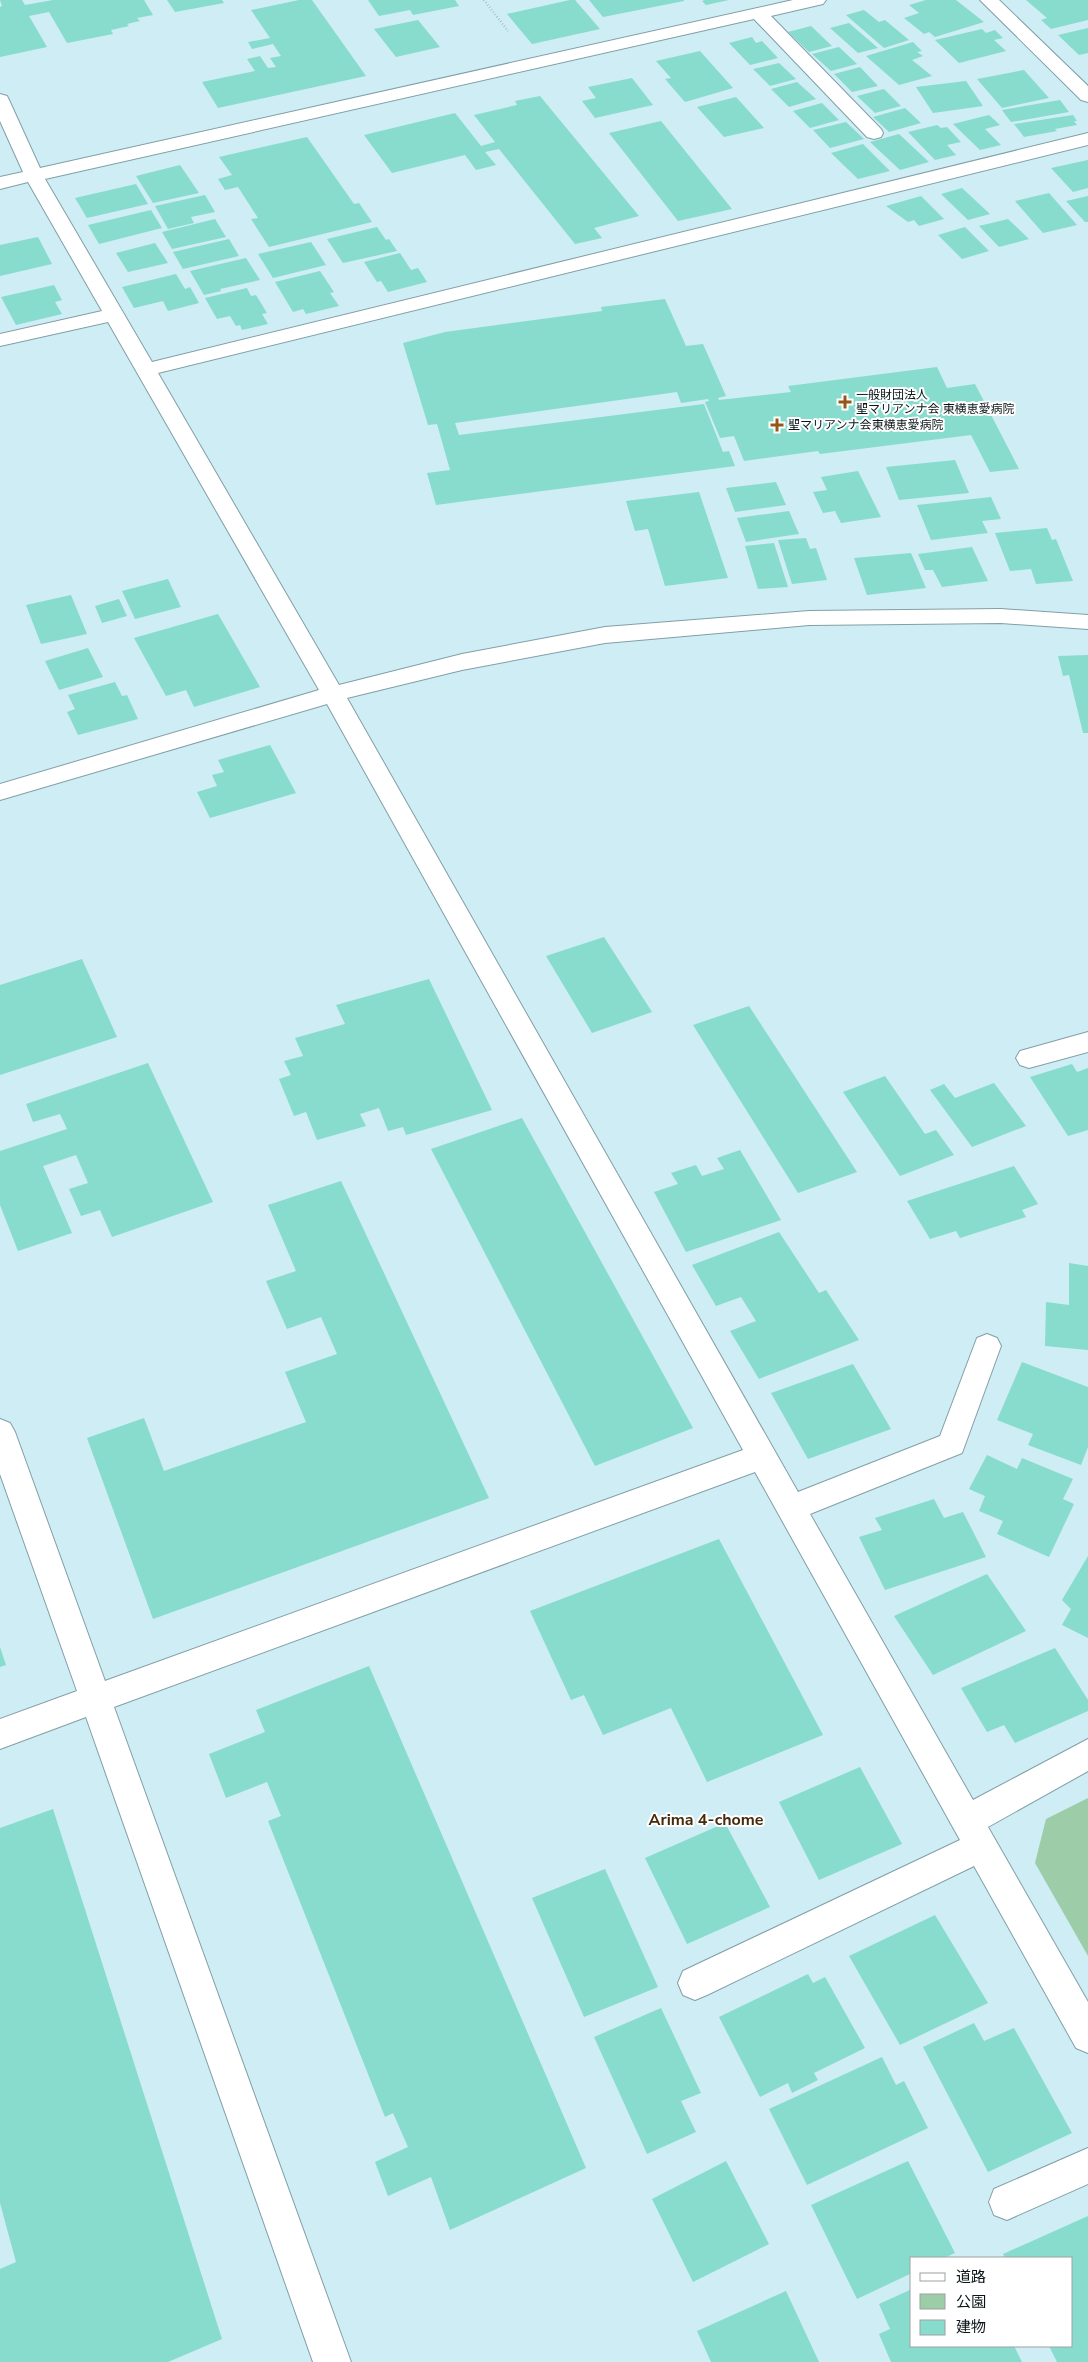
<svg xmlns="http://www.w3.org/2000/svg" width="1088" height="2362" viewBox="0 0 1088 2362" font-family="'Nunito Sans','Noto Sans JP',sans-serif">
	<rect width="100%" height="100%" fill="#ceedf4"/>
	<!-- green -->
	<path fill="#9ccda8" d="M1088,1798V1956L1035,1863L1046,1819Z"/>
	<!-- building -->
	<path fill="#87dcce" d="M0,0H22L25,5L53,0H144L153,15L137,18L140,21L127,24L129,26L111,30L113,34L67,43L49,12L29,16L47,47L0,57V7L2,6Z
		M167,0H222L224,3L175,12Z
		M299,0H312L366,76L218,108L202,82L255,71L247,59L260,56L268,68L276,67L270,58L281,56L273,44L252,49L248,42L270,38L251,10Z
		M368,0H455L459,6L413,15L410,10L379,16Z
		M570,0H575L600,29L532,44L507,14Z
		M589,0H684V1L603,17Z
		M729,0L706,5L702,1L705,0Z
		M926,0H956L984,22L935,37L929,32L924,34L904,18L919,13L909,5Z
		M1026,0H1088V20L1051,29L1041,20L1047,18Z
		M864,10L879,22L885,20L909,40L884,48L846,15Z
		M418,20L440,47L396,57L374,29Z
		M849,23L878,48L858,53L830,28Z
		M811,26L832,46L809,52L788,32Z
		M1088,28V53L1079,55L1058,35Z
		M982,29L986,33L995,30L1003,38L994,40L1006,51L959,63L935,40Z
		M752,37L756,43L762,41L778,58L750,65L729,43Z
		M913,42L922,51L917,52L923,56L912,60L932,76L899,85L866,56Z
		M839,47L857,64L831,71L812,54Z
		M700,51L733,88L685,102L665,79L671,78L656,61Z
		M779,63L796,79L770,86L753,69Z
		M860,67L878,86L852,92L834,74Z
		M1024,70L1049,98L1002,108L977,79Z
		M632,78L653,105L595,118L582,101L596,98L588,87Z
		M966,81L983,106L933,113L916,87Z
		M797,82L816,99L789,107L771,89Z
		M884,89L901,106L875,113L857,96Z
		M540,96L639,216L594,228L602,238L575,244L499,149L485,152L496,165L476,170L465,155L392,173L364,135L455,113L481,146L495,142L474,115L517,105L515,101Z
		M736,97L764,128L724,137L697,107Z
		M1060,100L1069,112L1011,122L1002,110Z
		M822,103L839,120L810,128L793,111Z
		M905,108L921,123L889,132L873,117Z
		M989,115L1000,125L985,129L1001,145L980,150L953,124Z
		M1073,115L1077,121H1074L1077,125L1055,129L1057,131L1024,137L1014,124Z
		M661,121L732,209L678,221L609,133Z
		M846,122L864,139L830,148L813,130Z
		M937,125L941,128L947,127L961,142L947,145L956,155L935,160L908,132Z
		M899,134L929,162L900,170L870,142Z
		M307,137L354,204L359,203L372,222L269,247L251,219L258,218L238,187L225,190L218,179L232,175L219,157Z
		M863,144L890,171L858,179L831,153Z
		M1088,160V188L1073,192L1051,168Z
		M180,165L199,193L153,203L136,176Z
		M136,184L148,204L87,218L75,198Z
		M962,188L990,214L968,220L941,194Z
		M1049,193L1077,225L1043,233L1015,201Z
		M205,195L215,212L191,217L194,223L168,229L155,206Z
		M921,196L944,219L919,226L914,220L908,222L886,206Z
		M1088,196V222H1085L1066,201Z
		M151,210L162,228L99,244L88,225Z
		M215,219L226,237L172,249L162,232Z
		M1008,219L1029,239L999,247L979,226Z
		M377,227L386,240L389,239L397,251L343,263L327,239Z
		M965,227L989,251L962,259L938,235Z
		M38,237L52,264L0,276V245Z
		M229,239L239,256L183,269L173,252Z
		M311,242L326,265L273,278L258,254Z
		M155,243L168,263L128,272L116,253Z
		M400,253L411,270L418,268L427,282L388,292L381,281L377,282L364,262Z
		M246,258L260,280L220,289L221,291L204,295L190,271Z
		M320,271L334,292L330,293L339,306L306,314L303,309L293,312L275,282Z
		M176,274L185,289L190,287L199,303L168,311L163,301L134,308L122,287Z
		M54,285L62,300L55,302L62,314L16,325L1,297Z
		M247,288L251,296L256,295L267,313L262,314L268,324L242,330L240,325L236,326L230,316L217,319L205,298Z
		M665,299L686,346L703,344L726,396L718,398L719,400L791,392L788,386L937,367L947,388L975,384L1019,469L990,472L971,435L820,454L818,451L744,461L734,436L720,438L705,402L709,401L708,399L681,403L677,392L455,423L459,435L704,404L723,452L729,451L735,466L436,505L427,473L450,470L437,424L428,425L403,343L445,332L602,311L601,307Z
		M955,460L969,493L899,500L886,467Z
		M858,471L881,517L841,523L835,511L823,513L813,492L827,490L821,477Z
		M776,482L786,505L735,512L726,488Z
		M699,492L728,578L665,586L648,529L635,531L626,501Z
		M991,497L1001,519L982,521L988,533L931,540L917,505Z
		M789,511L799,534L746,542L737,518Z
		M1047,528L1052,540L1056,539L1073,581L1036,584L1031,569L1010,571L995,533Z
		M806,538L810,549L816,548L827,580L792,584L778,540Z
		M774,543L788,587L758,589L745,546Z
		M972,547L988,581L942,587L933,570H925L918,554Z
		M911,553L926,588L867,595L854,558Z
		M168,579L181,607L135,619L122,591Z
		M71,595L87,634L41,644L26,605Z
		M119,599L127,616L102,623L95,606Z
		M218,614L260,687L194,707L186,690L166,696L134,638Z
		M88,648L103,677L59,690L45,661Z
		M1088,655V733H1083L1069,675L1063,676L1058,656Z
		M115,682L122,696L127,695L138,719L78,735L67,712L75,709L68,695Z
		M270,745L296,793L210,818L197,792L217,786L212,775L224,772L218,760Z
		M604,937L652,1012L592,1033L546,956Z
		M82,959L117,1037L0,1075V985Z
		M429,979L492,1110L406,1135L403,1127L388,1131L379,1108L360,1114L366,1126L317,1140L306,1112L294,1116L279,1079L291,1075L284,1061L303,1056L295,1038L345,1024L336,1005Z
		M749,1006L857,1172L798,1193L693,1025Z
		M148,1063L213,1202L112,1237L100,1210L81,1216L69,1189L88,1183L76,1155L43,1166L72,1233L18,1251L0,1205V1151L67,1129L60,1114L33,1122L26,1104Z
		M1072,1064L1077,1072L1088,1068V1130L1068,1136L1030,1077Z
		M885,1076L925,1134L936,1130L954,1155L900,1176L843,1092Z
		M994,1083L1026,1126L972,1147L930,1090L944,1084L955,1098Z
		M522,1118L693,1428L595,1466L431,1149Z
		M740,1150L781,1220L686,1252L654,1192L678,1184L671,1173L696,1165L702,1176L724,1169L717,1158Z
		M1014,1166L1038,1204L1022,1210L1026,1217L960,1238L956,1231L930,1239L907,1201Z
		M341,1181L489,1498L153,1619L87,1438L144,1418L164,1471L306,1422L285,1372L337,1354L321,1317L287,1329L266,1281L296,1271L268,1205Z
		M779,1232L819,1293L826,1290L859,1340L759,1379L730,1331L756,1321L741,1297L716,1306L692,1265Z
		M1069,1263L1088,1266V1350L1045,1346L1046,1302L1069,1305Z
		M1022,1362L1088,1387V1447L1081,1465L1028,1445L1033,1434L997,1420Z
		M853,1364L891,1429L808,1459L771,1393Z
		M987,1455L1017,1469L1022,1458L1073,1479L1063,1499L1074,1504L1049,1557L997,1534L1003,1521L979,1511L985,1496L969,1489Z
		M934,1499L944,1518L963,1512L986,1557L885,1590L859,1537L882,1530L875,1518Z
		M719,1539L823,1735L707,1782L671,1708L603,1735L584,1695L571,1700L530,1611Z
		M1088,1556V1638L1062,1625L1071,1609L1062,1600Z
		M987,1574L1026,1631L933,1675L894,1616Z
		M0,1647L6,1665L0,1667Z
		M1055,1648L1088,1700V1711L1015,1743L1004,1725L987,1732L961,1688Z
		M369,1666L586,2168L450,2230L431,2177L388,2196L375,2162L408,2147L393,2113L385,2117L268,1821L281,1816L267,1782L226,1798L209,1754L265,1732L256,1710Z
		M860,1767L902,1844L819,1880L779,1802Z
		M53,1809L222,2339L168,2362H0V2269L16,2262L0,2203V1828Z
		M725,1823L770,1907L687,1944L645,1858Z
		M605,1869L658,1987L584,2017L532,1898Z
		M935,1915L988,2003L900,2045L849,1956Z
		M808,1974L813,1983L825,1977L865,2048L814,2073L818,2080L792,2093L788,2083L760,2097L719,2017Z
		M661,2008L701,2093L681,2101L696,2132L647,2154L594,2037Z
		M974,2023L984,2041L1014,2028L1072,2133L988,2172L923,2047Z
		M882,2057L896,2085L904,2081L928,2128L807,2185L769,2109Z
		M726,2161L769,2244L693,2282L652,2199Z
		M908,2161L955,2253L944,2258H912V2273L857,2299L811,2205Z
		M1088,2216V2362H1057L1049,2346H1072V2258H1005L1003,2254Z
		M912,2289V2346H1014L1022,2362H891L879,2334L890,2329L879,2304Z
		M786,2291L819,2362H711L697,2331Z"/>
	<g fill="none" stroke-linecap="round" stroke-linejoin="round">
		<defs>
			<path id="minor" d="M793,0H826L823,4L771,16L881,129L883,133L881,137L874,139L867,137L754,19L45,179L152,362L1088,133V145L158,373L339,685L462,654L605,627L809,611L1001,609L1088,615V629L1001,623L809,625L605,643L462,670L347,698L798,1492L940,1436L977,1338L987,1334L997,1338L1001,1346L962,1453L810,1514L973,1800L1088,1739V1771L988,1827L1088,2002V2053L1076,2048L974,1866L707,1995L695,2000L683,1995L678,1983L683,1971L960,1840L755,1472L114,1707L351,2362H313L86,1717L0,1749V1719L77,1691L0,1474V1419L10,1423L15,1432L105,1681L743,1450L327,704L0,800V784L319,690L108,322L0,346V334L102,311L28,182L0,189V177L23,172L0,121V94L7,96L9,100L40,168Z
				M980,0H999L1088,86V102L1081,100Z
				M1088,1032V1052L1029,1068L1020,1065L1016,1058L1020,1051Z
				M1088,2148V2184L1007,2220L994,2215L989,2202L994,2189Z"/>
		</defs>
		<!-- minor casing -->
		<use href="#minor" stroke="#829fa6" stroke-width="2"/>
		<!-- path -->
		<path stroke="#8aa3a8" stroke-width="2.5" stroke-dasharray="0.5 2.5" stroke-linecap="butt" d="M484,0L508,31"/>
		<!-- minor -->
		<use href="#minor" fill="#fff" fill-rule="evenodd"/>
	</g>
	<!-- markers -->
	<g fill="#935817" stroke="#fff" stroke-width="2">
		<path d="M842.5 394.5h5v5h5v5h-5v5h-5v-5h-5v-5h5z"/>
		<path d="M774.5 417.5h5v5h5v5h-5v5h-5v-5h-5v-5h5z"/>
	</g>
	<g text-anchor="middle" stroke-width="4" stroke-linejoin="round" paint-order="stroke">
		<!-- far-poi labels -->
		<g font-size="12" fill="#0a1517" stroke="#fff" text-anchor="start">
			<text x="856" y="399">一般財団法人<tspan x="856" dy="14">聖マリアンナ会 東横恵愛病院</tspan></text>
			<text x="788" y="429">聖マリアンナ会東横恵愛病院</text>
		</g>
		<!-- neighbourhood labels -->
		<g font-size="16" font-weight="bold" fill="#45290b" stroke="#fff">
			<text x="706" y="1825">Arima 4-chome</text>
		</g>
	</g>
	<!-- legend -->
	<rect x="910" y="2257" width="162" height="90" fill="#ffffff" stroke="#9da1a2"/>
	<rect x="920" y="2273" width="25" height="8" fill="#ffffff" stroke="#9da1a2"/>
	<text x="956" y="2282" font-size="15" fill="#0a1517">道路</text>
	<rect x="920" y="2294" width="25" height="15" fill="#9ccda8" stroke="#9da1a2"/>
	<text x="956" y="2307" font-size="15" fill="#0a1517">公園</text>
	<rect x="920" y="2320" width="25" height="15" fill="#87dcce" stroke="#9da1a2"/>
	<text x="956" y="2332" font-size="15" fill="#0a1517">建物</text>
</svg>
